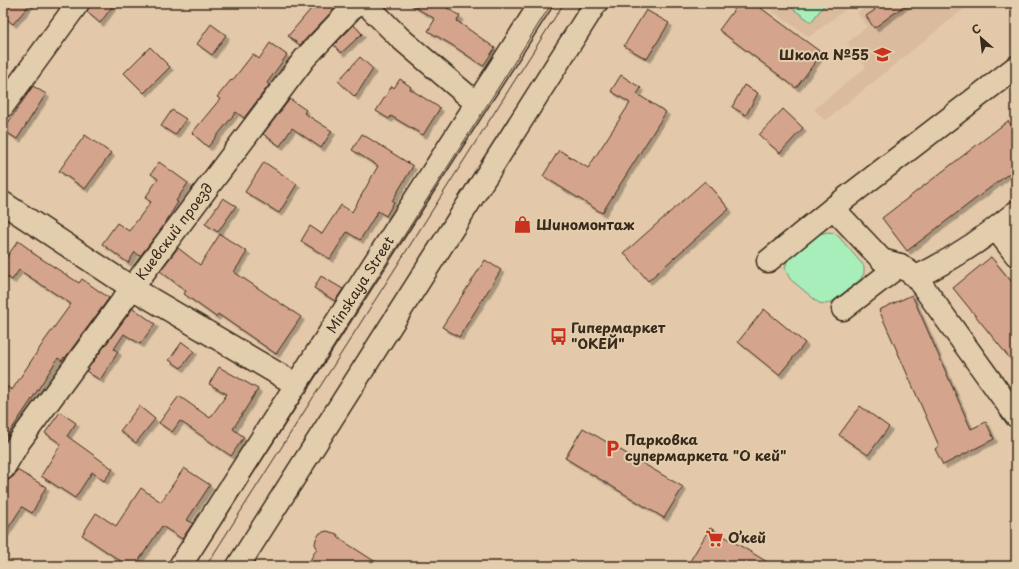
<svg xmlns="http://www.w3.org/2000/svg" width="1019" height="569" viewBox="0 0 1019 569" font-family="'Playpen Sans',sans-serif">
	<defs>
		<filter id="shadow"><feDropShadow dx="3.5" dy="3.5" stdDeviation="0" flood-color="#0004"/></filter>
	</defs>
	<rect width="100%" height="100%" fill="#e3c9a9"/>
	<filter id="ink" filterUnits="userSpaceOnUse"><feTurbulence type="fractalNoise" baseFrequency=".025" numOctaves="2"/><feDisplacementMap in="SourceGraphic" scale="8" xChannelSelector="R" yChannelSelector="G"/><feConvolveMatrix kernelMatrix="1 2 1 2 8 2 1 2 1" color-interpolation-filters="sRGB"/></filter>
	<g filter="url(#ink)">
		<!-- built -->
		<path fill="#dbbb9d" d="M761,3H854L809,37Z
			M863,3H971L825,121L814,109L866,67L847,43L867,26L857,13L866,7Z"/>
		<!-- green -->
		<path fill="#a7eebb" stroke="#718c6c" d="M785,3H826L811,22Z
			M828,232L834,233L839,237L864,266V273L860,280L833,301L826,304L819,303L790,279L785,269L787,261L792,255L819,234Z"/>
		<!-- building -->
		<path fill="#d4a58c" stroke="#3b2a1e" filter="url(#shadow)" d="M3,3H31L13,24L3,16Z
			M90,3H115L100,23L87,12Z
			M316,3H334L337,6L300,45L288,36Z
			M408,3H439L460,16L457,21L495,48L483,66L452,45L428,31L435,19Z
			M739,3H754L822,53L796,88L719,30Z
			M870,3H908L874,28L866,16L875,10Z
			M646,10L669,23L647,59L624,46Z
			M211,24L226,35L212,55L197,44Z
			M354,25L362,34L341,53L334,45Z
			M270,43L287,55L267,83L269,85L244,118L236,112L208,147L192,133L220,99L217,97L231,80L232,81L253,54L259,59Z
			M150,47L170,67L144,93L124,73Z
			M360,57L373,69L355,97L338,81Z
			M621,75L641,88L637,94L666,112L602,213L543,176L559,150L588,168L630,103L611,91Z
			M400,79L411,87L410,89L440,108L423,135L391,116L389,119L376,111L392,86L394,88Z
			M744,85L758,93L746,115L732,107Z
			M33,86L46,94L17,139L3,130Z
			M290,99L306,110L304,113L332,131L321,148L292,128L280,146L263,134Z
			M783,109L803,128L780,153L759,135Z
			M172,110L186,119L175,135L161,126Z
			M1008,121L1016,131V168L907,251L882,218Z
			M362,134L413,166L392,201L394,202L386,216L378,211L360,240L347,232L330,259L301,241L310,226L322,234L341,205L352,212L378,166L352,150Z
			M85,135L111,153L85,189L59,171Z
			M159,162L188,183L176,201L178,202L162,228L140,256L135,252L128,263L102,244L117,223L129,231L151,202L145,198L158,179L151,174Z
			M264,162L297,184L279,213L245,192Z
			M705,181L729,209L648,281L624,253Z
			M223,198L236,206L218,232L205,224Z
			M220,234L247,252L234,272L301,317L276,354L218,314L216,317L184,294L186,291L160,271L178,248L200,265Z
			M18,241L32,251L31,252L79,283L82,279L109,298L65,358L64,357L62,361L58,358L30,402L3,442V384L12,390L45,340L71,304L19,270L12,280L3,274V262Z
			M991,257L1016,287V366L953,288Z
			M485,260L501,270L459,337L442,327Z
			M321,276L343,289L335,301L314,288Z
			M912,295L971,429L986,422L994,439L943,465L935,449L939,446L879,310Z
			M133,308L155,324L140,344L124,334L114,349L118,352L100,380L86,371Z
			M764,309L805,343L779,375L738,342Z
			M182,342L194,351L181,368L169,360Z
			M219,367L258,389L233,429L244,437L231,456L180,421L172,432L159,423L179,396L210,418L227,394L209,384Z
			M139,406L155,419L136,443L120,431Z
			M860,406L889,427L868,455L839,435Z
			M60,412L76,423L67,436L113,469L104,481L92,472L75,498L41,476L61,444L45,433Z
			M583,428L683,487L664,518L565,458Z
			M184,468L210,485L187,520L193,523L182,539L162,526L135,566H128L82,535L96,513L116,526L141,488L161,502Z
			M17,470L46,487L32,513L22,507L3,536V489L8,480L14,476Z
			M710,528L744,548L774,566H687Z
			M327,531L337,534L340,539L382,566H307L317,548L315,544L316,539L320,533Z"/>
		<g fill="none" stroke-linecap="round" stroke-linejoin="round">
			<defs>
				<g id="minor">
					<path d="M365,3L400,38L476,103"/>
					<path d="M3,106L78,3"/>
					<path d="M3,203L132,288L297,385"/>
					<path d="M833,208L882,260L900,265L916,277L1016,416"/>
					<path d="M996,229L1016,255"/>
					<path d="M768,261L833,208L1016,67"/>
					<path d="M916,277C952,260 986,237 1016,212"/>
					<path d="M843,309L900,265"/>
					<path id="s1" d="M3,469L19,442L132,288L305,58L357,3"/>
					<path id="s2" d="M180,566L541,3"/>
				</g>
				<path id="major" d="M238,566L596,3"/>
			</defs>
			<!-- minor casing -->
			<use href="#minor" stroke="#3b2a1e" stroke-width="25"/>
			<!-- major casing -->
			<use href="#major" stroke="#3b2a1e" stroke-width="25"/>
			<!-- minor -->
			<use href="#minor" stroke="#e2ceac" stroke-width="22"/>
			<!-- major -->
			<use href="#major" stroke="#e2ceac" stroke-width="22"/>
			<!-- tram -->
			<path stroke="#3b2a1e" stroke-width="1" d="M194,566L552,3
				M206,566L564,3"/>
		</g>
	</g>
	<!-- icons -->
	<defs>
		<symbol id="school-bare" viewBox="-9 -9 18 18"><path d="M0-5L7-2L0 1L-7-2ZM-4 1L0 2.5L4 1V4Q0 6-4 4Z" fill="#c8321e" stroke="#e2ceac" stroke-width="2.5" paint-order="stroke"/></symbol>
		<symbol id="shop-bare" viewBox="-9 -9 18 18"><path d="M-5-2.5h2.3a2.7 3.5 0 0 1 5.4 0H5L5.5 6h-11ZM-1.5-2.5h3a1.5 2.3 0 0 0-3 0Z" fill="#c8321e" stroke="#e2ceac" stroke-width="2.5" paint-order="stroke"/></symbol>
		<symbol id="bus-bare" viewBox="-9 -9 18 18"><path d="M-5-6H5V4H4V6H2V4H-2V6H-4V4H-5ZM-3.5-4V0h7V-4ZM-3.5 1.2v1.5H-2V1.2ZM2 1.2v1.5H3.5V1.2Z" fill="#c8321e" stroke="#e2ceac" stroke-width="2.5" paint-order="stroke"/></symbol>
		<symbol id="parking-bare" viewBox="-9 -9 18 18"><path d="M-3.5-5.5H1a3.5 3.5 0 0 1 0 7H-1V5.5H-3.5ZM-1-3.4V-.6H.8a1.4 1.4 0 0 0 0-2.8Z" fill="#c8321e" stroke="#e2ceac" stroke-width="2.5" paint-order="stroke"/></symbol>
		<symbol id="supermarket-bare" viewBox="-9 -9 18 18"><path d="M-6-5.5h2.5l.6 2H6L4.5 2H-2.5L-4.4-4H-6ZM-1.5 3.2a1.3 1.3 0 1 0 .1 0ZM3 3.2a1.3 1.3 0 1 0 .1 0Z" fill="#c8321e" stroke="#e2ceac" stroke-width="2.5" paint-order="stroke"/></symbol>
	</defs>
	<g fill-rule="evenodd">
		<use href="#school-bare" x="870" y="42" width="25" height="25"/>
		<use href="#shop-bare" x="510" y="212" width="25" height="25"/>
		<use href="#bus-bare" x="546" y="324" width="25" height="25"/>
		<use href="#parking-bare" x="600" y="436" width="25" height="25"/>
		<use href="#supermarket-bare" x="702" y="526" width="25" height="25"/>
	</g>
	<g text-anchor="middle" stroke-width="4" stroke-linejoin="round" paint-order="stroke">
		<!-- poi labels -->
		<g font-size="14" font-weight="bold" fill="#3b2a1e" stroke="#e2ceac" text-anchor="start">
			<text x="869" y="60" text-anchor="end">Школа №55</text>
			<text x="536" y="230">Шиномонтаж</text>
			<text x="571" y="333">Гипермаркет<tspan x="571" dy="16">"ОКЕЙ"</tspan></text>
			<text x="625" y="445">Парковка<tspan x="625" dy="16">супермаркета "О кей"</tspan></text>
			<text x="728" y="543">О’кей</text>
		</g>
		<!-- street labels -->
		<g font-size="14" fill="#3b2a1e" stroke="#e2ceac">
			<text dy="5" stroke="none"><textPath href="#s1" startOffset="293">Киевский проезд</textPath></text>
			<text dy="5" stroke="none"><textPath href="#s2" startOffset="334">Minskaya Street</textPath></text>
		</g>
	</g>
	<!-- margin -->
	<rect width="1019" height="569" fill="none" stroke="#e2ceac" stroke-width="16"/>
	<rect x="8" y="8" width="1003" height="553" fill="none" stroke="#3b2a1e" stroke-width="1.5" filter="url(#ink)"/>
	<!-- north arrow -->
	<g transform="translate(981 38) rotate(332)" stroke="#e2ceac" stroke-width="3" paint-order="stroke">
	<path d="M0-3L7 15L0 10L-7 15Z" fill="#3b2a1e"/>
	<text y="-6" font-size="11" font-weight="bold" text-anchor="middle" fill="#3b2a1e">С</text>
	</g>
</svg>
